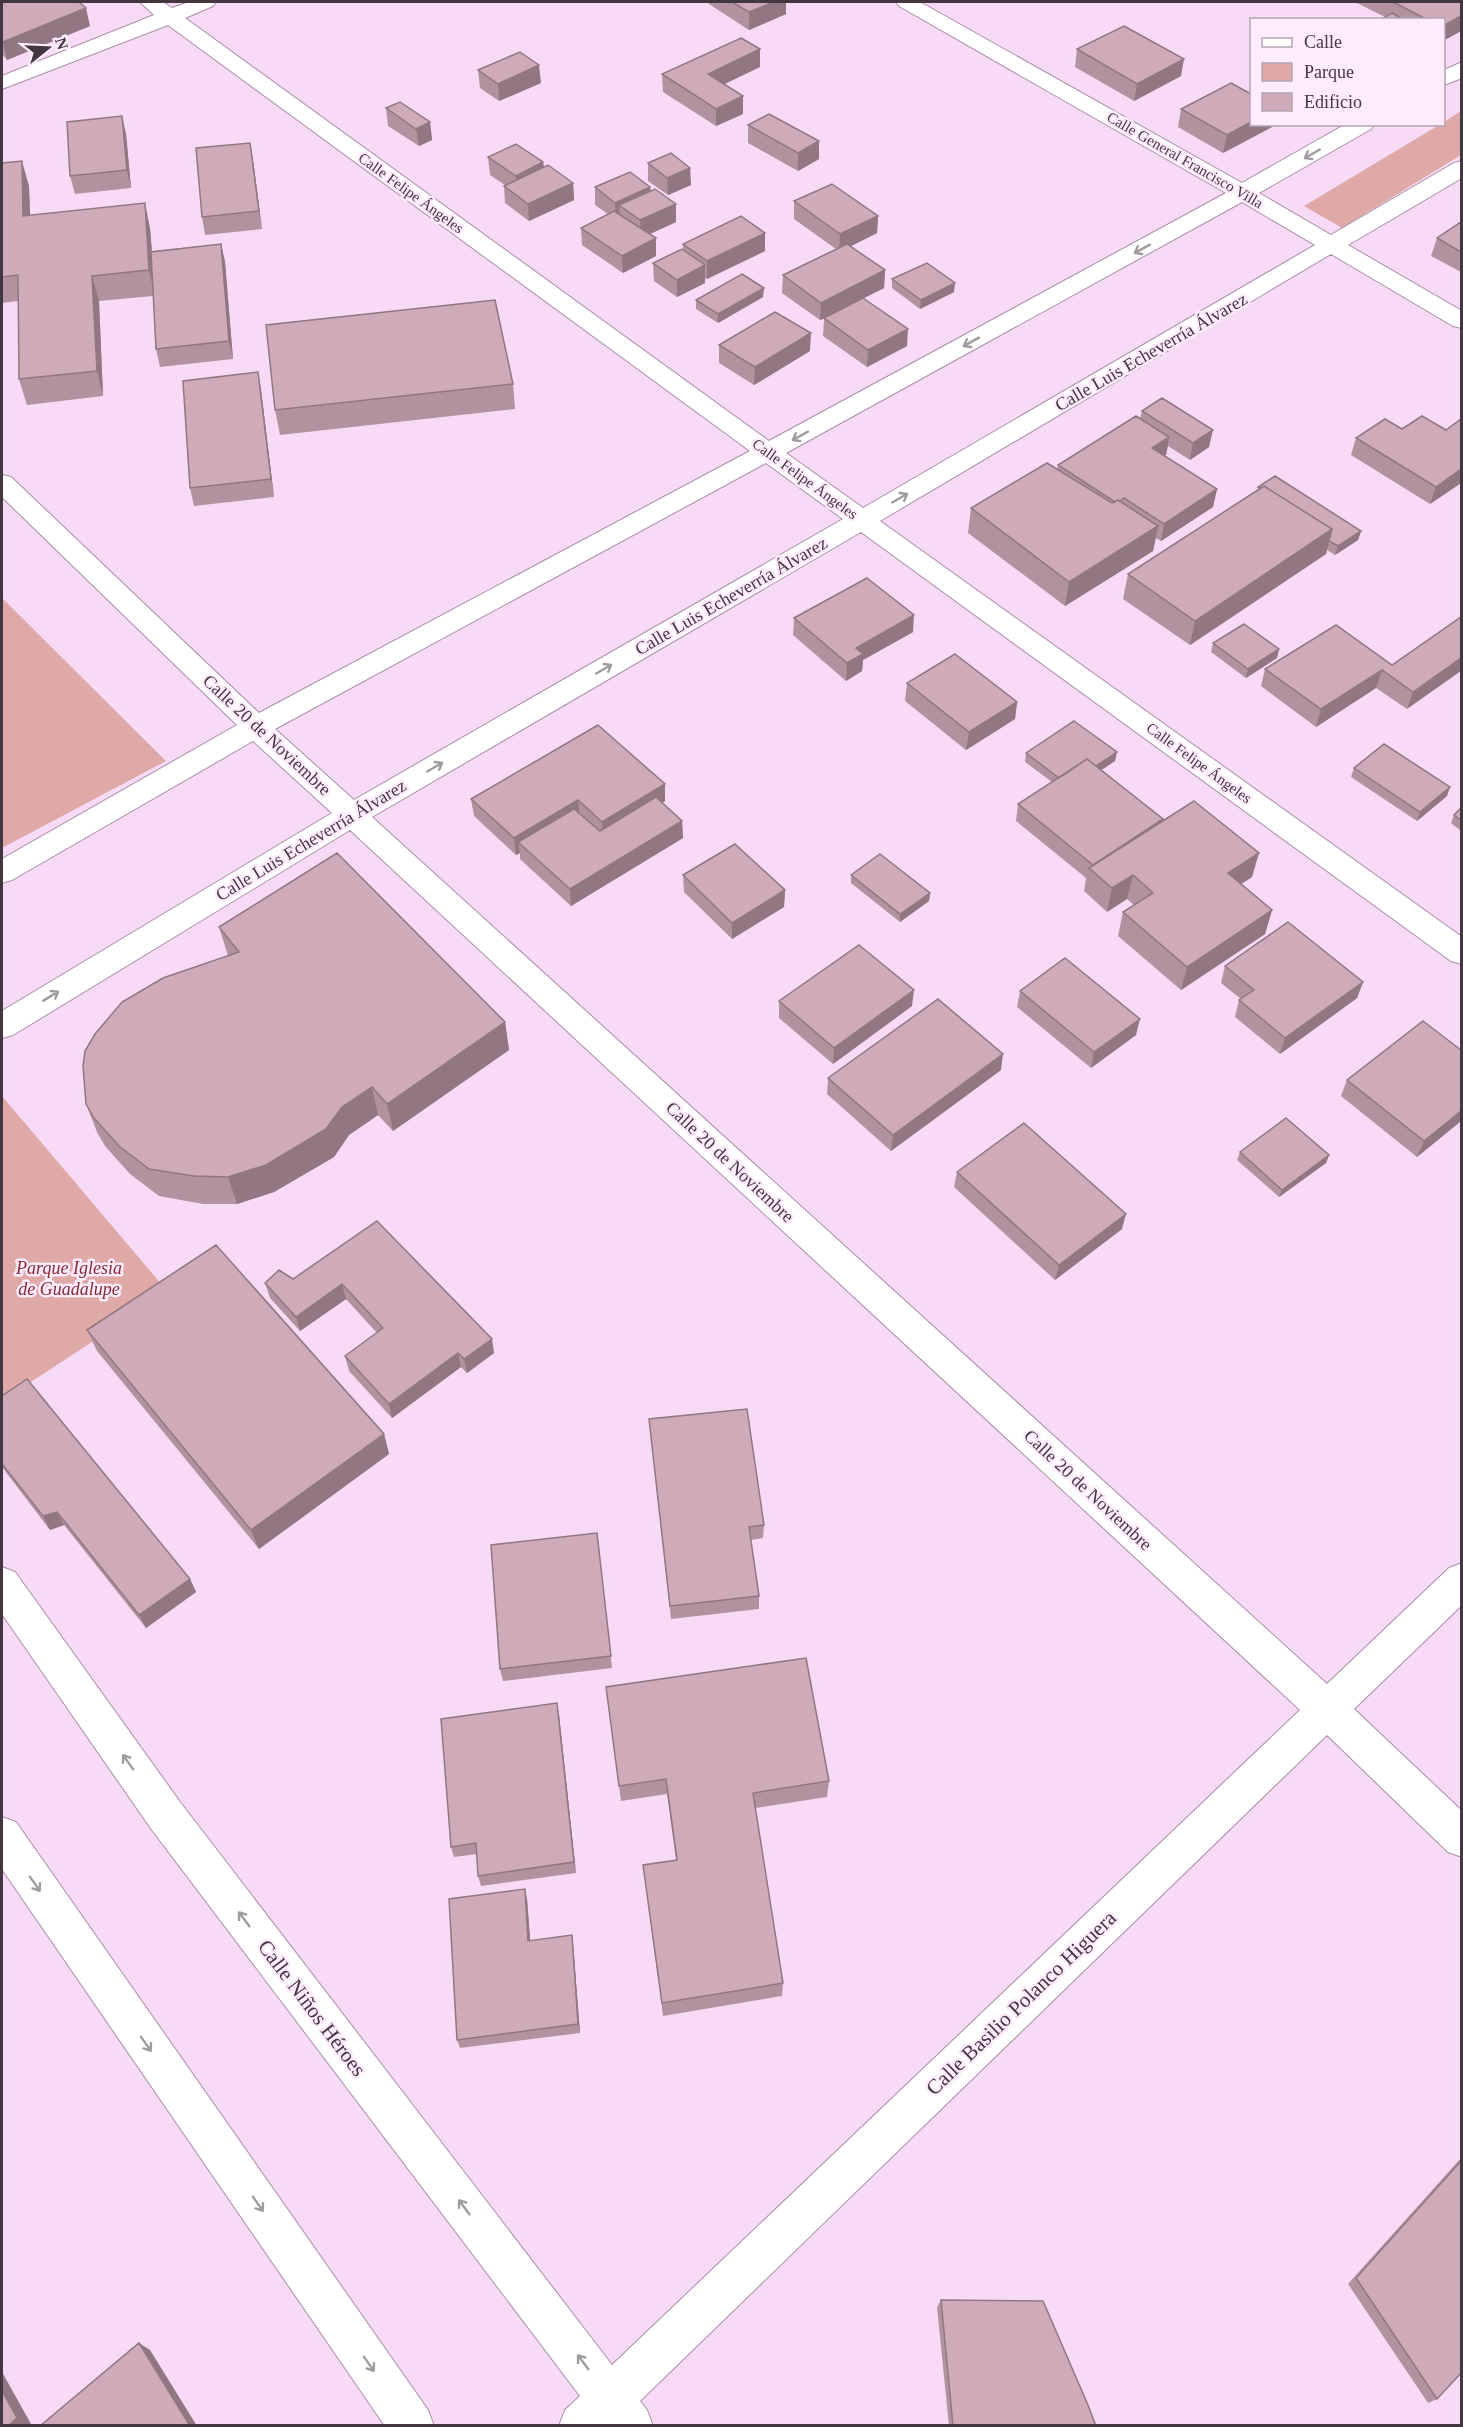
<svg xmlns="http://www.w3.org/2000/svg" width="1463" height="2427" viewBox="0 0 1463 2427" font-family="Georgia,serif">
	<rect width="100%" height="100%" fill="#f7dbf6"/>
	<!-- green -->
	<path fill="#dfa9a8" d="M1461,111V155L1342,228L1304,206L1439,125L1444,124V122Z
		M2,598L166,761L2,848Z
		M2,1096L168,1292L2,1401Z"/>
	<g fill="none" stroke-linecap="round" stroke-linejoin="round">
		<defs>
			<path id="minor" d="M140,2H163L172,8L189,2H216L213,6L185,18L769,441L1226,193L899,6L896,2H920L1242,183L1346,124H1374L1371,129L1259,193L1331,235L1454,163L1462,161V178L1348,245L1462,311V328L1453,326L1331,254L880,521L1462,937V964L1451,961L861,532L372,817L1327,1684L1449,1568L1462,1563V1605L1354,1709L1462,1811V1857L1448,1852L1327,1735L640,2401L647,2410L653,2426H559L565,2410L580,2396L152,1830L2,1614V1567L15,1572L180,1802L612,2365L1300,1710L350,830L13,1035L2,1038V1011L332,813L253,741L12,880L2,883V859L237,725L2,497V475L11,477L259,713L750,451L168,25L2,89V76L154,15ZM1242,202L1315,245L863,508L786,453ZM766,463L843,519L354,800L275,729Z
				M1462,62V78L1444,85V70Z
				M2,1817L16,1822L428,2410L434,2426H385L2,1869Z"/>
		</defs>
		<!-- minor casing -->
		<use href="#minor" stroke="#a98ea7" stroke-width="2"/>
		<!-- minor -->
		<use href="#minor" fill="#fff" fill-rule="evenodd"/>
	</g>
	<!-- wall -->
	<path fill="#b2929e" d="M2,2L90,26L7,60L2,54Z
		M709,2H786V14L749,30L709,4Z
		M1355,2H1461V31L1443,41V20H1380L1385,17Z
		M1077,49L1181,76L1134,101L1075,67Z
		M760,67L724,84L743,114L716,126L663,92L662,74Z
		M478,70L541,83L499,101L480,88Z
		M386,108L430,122L432,140L419,146L388,126Z
		M1181,109L1274,126L1223,153L1178,127Z
		M748,125L819,159L798,171L748,143Z
		M126,134L131,188L75,194L70,176Z
		M250,143L253,160L262,229L205,235L202,217Z
		M488,157L543,162L544,167L573,183L574,200L529,221L505,203L504,186L505,185L490,175Z
		M2,163L29,186L30,215L150,228L152,251L221,244L225,262L233,359L160,367L156,349L153,296L99,301L103,396L27,405L19,379L18,301L2,303Z
		M648,163L690,168L691,185L668,195L648,181Z
		M595,187H650L651,191L676,204V222L650,234L656,256L623,273L582,245L581,228L608,214L595,205Z
		M794,201L878,216L877,233L851,246L885,270L884,288L864,298L907,346L867,367L823,336L824,319L820,320L782,293L783,275L836,249L794,219Z
		M1461,222V272L1431,256L1437,238Z
		M683,244L765,251L707,279L705,278V283L677,297L654,281L653,263L683,250Z
		M892,279L954,292L920,309L892,288Z
		M763,297L718,323L696,309V300Z
		M719,345L810,351L754,385L719,363Z
		M258,372L261,390L274,497L194,506L190,488Z
		M513,384L515,409L280,435L275,410Z
		M1142,411L1209,447L1190,460L1168,446L1166,455L1164,456L1217,489L1213,507L1161,541L1156,538L1153,551L1065,606L968,533L971,508L1057,469L1058,465L1140,419Z
		M1461,419V483L1430,504L1351,455L1356,438L1402,429L1446,430Z
		M1258,487L1361,531L1358,540L1335,555L1327,550L1326,554L1190,645L1123,599L1128,574L1258,490Z
		M1461,617L1407,709L1376,688L1316,727L1261,686L1265,669L1392,665Z
		M794,618L913,632L863,660L862,671L846,681L793,635Z
		M1213,643L1279,649L1277,658L1246,678L1211,652Z
		M907,683L1017,702L1015,719L966,750L905,701Z
		M1026,753L1115,761L1101,770L1163,819V821L1252,877L1241,884L1272,910L1265,934L1181,990L1118,936L1123,912L1134,905L1127,899L1107,912L1084,891L1086,878L1016,821L1018,804L1052,782L1025,762Z
		M1354,768L1447,796L1417,821L1351,777Z
		M471,799L665,801L662,803L682,821L683,838L571,906L520,859V853L516,855L474,816Z
		M1461,808V831L1451,823L1454,815Z
		M683,875L785,890L784,907L732,939L684,892Z
		M851,875L930,893L929,901L900,922L851,883Z
		M219,927L505,1022L509,1050L393,1131L378,1115L349,1135L334,1157L274,1192L237,1204H203L159,1196L130,1174L105,1146L97,1132L86,1104L228,956Z
		M1225,966L1363,982L1357,998L1280,1054L1235,1017L1239,1000L1241,999L1221,983Z
		M1020,991L1136,1035L1091,1068L1017,1007Z
		M779,1001L912,1006L833,1064L779,1018Z
		M1001,1070L891,1151L827,1094L828,1078Z
		M1347,1080L1461,1121L1417,1157L1341,1096Z
		M1240,1152L1329,1155L1326,1163L1279,1197L1237,1160Z
		M957,1172L1122,1229L1055,1280L954,1187Z
		M377,1221L494,1353L467,1373L461,1367L392,1418L349,1371L345,1356L377,1333L346,1299L300,1331L270,1298L265,1283L293,1279Z
		M87,1330L384,1434L389,1454L259,1549L97,1351Z
		M2,1396L190,1579L196,1592L146,1628L64,1525L50,1530L2,1467Z
		M649,1419L764,1525L763,1538L751,1540L759,1596V1609L671,1619Z
		M597,1533L612,1668L503,1681L500,1669Z
		M606,1687L829,1781L827,1797L755,1808L783,1983L782,1996L663,2016L645,1879L676,1860L667,1794L621,1801Z
		M559,1715L576,1873L481,1886L478,1876L477,1854L454,1857L451,1847Z
		M527,1899L530,1940L573,1944L580,2033L460,2048L457,2040Z
		M1461,2158V2373L1437,2399L1428,2403L1348,2284Z
		M941,2300L1096,2426H949L937,2307Z"/>
	<!-- shaded-wall -->
	<path fill="#917781" d="M774,2H786V14L749,30V12Z
		M86,8L90,26L7,60L3,42Z
		M1461,16V31L1443,41V26Z
		M760,49V67L708,92V74Z
		M1184,59L1181,76L1134,101L1137,84Z
		M539,65L541,83L499,101L498,84Z
		M743,96V114L716,126V109Z
		M122,116L126,134L131,188L127,170Z
		M430,122L432,140L419,146L416,129Z
		M1251,122V124H1274V126L1223,153L1227,135Z
		M819,141V159L798,171V153Z
		M250,143L253,160L262,229L259,211Z
		M22,161L29,186L31,241L23,216Z
		M543,162L545,180L517,194L516,176Z
		M690,168L691,185L668,195L667,178Z
		M573,183L574,200L529,221L528,204Z
		M650,187L651,204L619,205L620,218L616,220L615,203Z
		M145,203L150,228L155,295L149,270Z
		M676,204V222L641,238L640,220Z
		M878,216L877,233L839,252L840,234Z
		M765,233V251L707,279V261Z
		M656,238V256L623,273L622,256Z
		M221,244L225,262L233,359L229,341Z
		M705,265V283L677,297V280Z
		M885,270L884,288L820,320L821,303Z
		M92,276L99,301L103,396L97,371Z
		M955,283L954,292L920,309L921,300Z
		M764,288L763,297L718,323V314Z
		M908,329L907,346L867,367L868,350Z
		M811,333L810,351L754,385L755,367Z
		M258,372L261,390L274,497L271,479Z
		M1213,430L1209,447L1190,460L1193,443Z
		M1169,437L1166,455L1149,466L1152,448Z
		M1461,469V483L1430,504L1436,487Z
		M1217,489L1213,507L1161,541L1164,524Z
		M1158,526L1153,551L1065,606L1069,582Z
		M1332,529L1326,554L1190,645L1195,621Z
		M1361,531L1358,540L1335,555L1338,546Z
		M914,615L913,632L863,660L862,671L846,681L847,663L856,648Z
		M1279,649L1277,658L1246,678L1248,669Z
		M1461,658V671L1407,709L1413,692Z
		M1382,670L1376,688L1316,727L1321,709Z
		M1017,702L1015,719L966,750L969,732Z
		M1117,752L1115,761L1091,777L1093,768Z
		M665,784V801L603,839L602,822Z
		M1450,787L1447,796L1417,821L1420,812Z
		M578,800L580,817L518,842L520,853L516,855L514,838Z
		M682,821L683,838L571,906L570,889Z
		M1259,853L1252,877L1221,897L1228,873Z
		M1133,875L1127,899L1107,912L1112,888Z
		M785,890L784,907L732,939V923Z
		M930,893L929,901L900,922V914Z
		M1272,910L1265,934L1181,990L1187,967Z
		M1363,982L1357,998L1280,1054L1285,1038Z
		M914,990L912,1006L833,1064L834,1048Z
		M1140,1019L1136,1035L1091,1068L1094,1052Z
		M505,1022L509,1050L393,1131L387,1104Z
		M1003,1054L1001,1070L891,1151L893,1135Z
		M372,1087L378,1115L349,1135L334,1157L274,1192L237,1204L228,1177L342,1107Z
		M1461,1111V1121L1417,1157L1424,1141Z
		M1329,1155L1326,1163L1279,1197L1282,1190Z
		M1126,1214L1122,1229L1055,1280L1059,1265Z
		M342,1284L346,1299L300,1331L296,1317Z
		M492,1339L494,1353L467,1373L464,1359Z
		M458,1353L461,1367L392,1418L389,1404Z
		M384,1434L389,1454L259,1549L251,1530Z
		M57,1512L64,1525L50,1530L43,1516Z
		M190,1579L196,1592L146,1628L139,1615Z
		M557,1703L559,1715L576,1873L574,1862Z
		M525,1889L527,1899L531,1950L528,1941Z
		M572,1935L573,1944L580,2033L578,2024Z
		M139,2343L150,2350L197,2426H190Z
		M2,2372L31,2424L29,2426H8L2,2391Z"/>
	<!-- building -->
	<path fill="#cfaab8" stroke="#917781" stroke-width="1.5" d="M2,2H79L86,8L3,42L2,41Z
		M732,2H774L749,12Z
		M1393,2H1461V16L1443,26V20H1428Z
		M1392,13L1404,20H1380Z
		M1124,26L1184,59L1137,84L1077,49Z
		M741,38L760,49L708,74L743,96L716,109L662,74Z
		M520,52L539,65L498,84L478,70Z
		M1231,83L1251,94V122L1227,135L1181,109Z
		M400,102L430,122L416,129L386,108Z
		M769,114L819,141L798,153L748,125Z
		M122,116L127,170L70,176L67,122Z
		M250,143L259,211L202,217L196,148Z
		M516,144L543,162L516,176L488,157Z
		M671,153L690,168L667,178L648,163Z
		M22,161L23,216L145,203L149,270L92,276L97,371L19,379L18,275L2,277V163Z
		M548,165L573,183L528,204L504,186Z
		M630,172L650,187L615,203L595,187Z
		M832,184L878,216L840,234L794,201Z
		M655,189L676,204L640,220L619,205Z
		M614,211L656,238L622,256L581,228Z
		M741,216L765,233L707,261L683,244Z
		M1461,222V252L1437,238Z
		M221,244L229,341L156,349L151,252Z
		M847,244L885,270L821,303L783,275Z
		M682,249L705,265L677,280L653,263Z
		M927,263L955,283L921,300L892,279Z
		M742,274L764,288L718,314L696,300Z
		M863,298L908,329L868,350L824,318Z
		M495,300L513,384L275,410L266,325Z
		M775,312L811,333L755,367L719,345Z
		M258,372L271,479L190,488L183,381Z
		M1162,398L1213,430L1193,443L1142,411Z
		M1136,416L1169,437L1152,448L1217,489L1164,524L1124,498L1120,501L1118,500L1115,502L1058,465Z
		M1422,416L1446,430L1461,419V469L1436,487L1356,438L1385,419L1402,429Z
		M1047,463L1112,503L1118,500L1158,526L1069,582L971,508Z
		M1275,476L1361,531L1338,546L1329,541L1332,529L1264,486L1261,488L1258,487Z
		M1264,486L1332,529L1195,621L1128,574Z
		M867,578L914,615L856,648L863,654L847,663L794,618Z
		M1461,617V658L1413,692L1382,670L1321,709L1265,669L1336,625L1392,665Z
		M1244,624L1279,649L1248,669L1213,643Z
		M955,654L1017,702L969,732L907,683Z
		M1074,721L1117,752L1096,766L1087,759L1059,778L1026,753Z
		M598,725L665,784L602,822L578,800L514,838L471,799Z
		M1384,744L1450,787L1420,812L1354,768Z
		M1087,759L1163,819L1093,865L1018,804Z
		M656,797L682,821L570,889L518,842L574,809L600,831Z
		M1194,801L1259,853L1228,873L1272,910L1187,967L1123,912L1153,893L1133,875L1112,888L1089,868Z
		M1461,808V820L1454,815Z
		M735,844L785,890L732,923L683,875Z
		M337,853L505,1022L387,1104L372,1087L342,1107L326,1129L266,1165L228,1177L194,1176L149,1169L119,1146L94,1118L86,1104L83,1066L85,1051L95,1034L122,1002L163,978L239,952L219,927Z
		M880,854L930,893L900,914L851,875Z
		M1288,922L1363,982L1285,1038L1239,1000L1254,990L1225,966Z
		M859,945L914,990L834,1048L779,1001Z
		M1065,958L1140,1019L1094,1052L1020,991Z
		M938,999L1003,1054L893,1135L828,1078Z
		M1423,1021L1461,1050V1111L1424,1141L1347,1080Z
		M1286,1118L1329,1155L1282,1190L1240,1152Z
		M1024,1123L1126,1214L1059,1265L957,1172Z
		M377,1221L492,1339L464,1359L458,1353L389,1404L345,1356L383,1328L342,1284L296,1317L265,1283L279,1270L293,1279Z
		M216,1245L384,1434L251,1530L87,1330Z
		M27,1379L190,1579L139,1615L57,1512L43,1516L2,1464V1396Z
		M747,1409L764,1525L749,1527L759,1596L670,1606L649,1419Z
		M597,1533L611,1656L500,1669L491,1545Z
		M806,1658L829,1781L753,1793L783,1983L662,2003L643,1865L677,1860L666,1779L619,1786L606,1687Z
		M557,1703L574,1862L478,1876L476,1843L451,1847L441,1719Z
		M525,1889L528,1941L572,1935L578,2024L457,2040L449,1899Z
		M1461,2161V2373L1437,2399L1356,2278Z
		M941,2300L1043,2301L1088,2405L1096,2426H953Z
		M139,2343L190,2426H40Z
		M2,2391L17,2418L8,2426H2Z"/>
	<!-- one-way arrows -->
	<defs><path id="oneway-shaft" d="M-6 0H5M1.5-3L5.5 0L1.5 3" fill="none" stroke-width="1.6" stroke-linecap="round" stroke-linejoin="round" transform="scale(1.5)"/></defs>
	<g stroke="#a09ba0">
		<use href="#oneway-shaft" transform="translate(1312 154) rotate(150)"/>
		<use href="#oneway-shaft" transform="translate(1142 249) rotate(151)"/>
		<use href="#oneway-shaft" transform="translate(971 342) rotate(151)"/>
		<use href="#oneway-shaft" transform="translate(800 436) rotate(151)"/>
		<use href="#oneway-shaft" transform="translate(900 498) rotate(-30)"/>
		<use href="#oneway-shaft" transform="translate(604 669) rotate(-30)"/>
		<use href="#oneway-shaft" transform="translate(435 767) rotate(-30)"/>
		<use href="#oneway-shaft" transform="translate(51 996) rotate(-31)"/>
		<use href="#oneway-shaft" transform="translate(128 1762) rotate(-125)"/>
		<use href="#oneway-shaft" transform="translate(35 1884) rotate(55)"/>
		<use href="#oneway-shaft" transform="translate(244 1919) rotate(-127)"/>
		<use href="#oneway-shaft" transform="translate(146 2044) rotate(55)"/>
		<use href="#oneway-shaft" transform="translate(258 2204) rotate(55)"/>
		<use href="#oneway-shaft" transform="translate(464 2207) rotate(-127)"/>
		<use href="#oneway-shaft" transform="translate(583 2362) rotate(-127)"/>
		<use href="#oneway-shaft" transform="translate(369 2364) rotate(55)"/>
	</g>
	<g text-anchor="middle" stroke-width="5" stroke-linejoin="round" paint-order="stroke">
		<!-- far-street labels -->
		<g font-size="15" fill="#423741" stroke="#feecfd">
			<text transform="translate(1185 160) rotate(30)" y="5">Calle General Francisco Villa</text>
			<text transform="translate(411 193) rotate(36)" y="5">Calle Felipe Ángeles</text>
			<text transform="translate(805 479) rotate(36)" y="5">Calle Felipe Ángeles</text>
			<text transform="translate(1199 763) rotate(36)" y="5">Calle Felipe Ángeles</text>
		</g>
		<!-- street labels -->
		<g font-size="18" fill="#423741" stroke="#feecfd">
			<text transform="translate(1151 352) rotate(-30)" y="6">Calle Luis Echeverría Álvarez</text>
			<text transform="translate(731 596) rotate(-30)" y="6">Calle Luis Echeverría Álvarez</text>
			<text transform="translate(267 735) rotate(43)" y="6">Calle 20 de Noviembre</text>
			<text transform="translate(311 840) rotate(-31)" y="6">Calle Luis Echeverría Álvarez</text>
			<text transform="translate(730 1162) rotate(43)" y="6">Calle 20 de Noviembre</text>
			<text transform="translate(1088 1490) rotate(43)" y="6">Calle 20 de Noviembre</text>
		</g>
		<!-- park labels -->
		<g font-size="18" font-style="italic" fill="#842a32" stroke="#feecfd">
			<text x="69" y="1274">Parque Iglesia<tspan x="69" dy="21">de Guadalupe</tspan></text>
		</g>
		<!-- near-street labels -->
		<g font-size="21" fill="#423741" stroke="#feecfd">
			<text transform="translate(1021 2003) rotate(-44)" y="7">Calle Basilio Polanco Higuera</text>
			<text transform="translate(312 2008) rotate(53)" y="7">Calle Niños Héroes</text>
		</g>
	</g>
	<!-- border -->
	<rect width="1463" height="2427" fill="none" stroke="#423741" stroke-width="6"/>
	<!-- legend -->
	<rect x="1250" y="18" width="195" height="108" fill="#feecfd" stroke="#b3a4b2" stroke-width="1.5"/>
	<rect x="1262" y="38" width="30" height="9" fill="#ffffff" stroke="#b3a4b2" stroke-width="1.5"/>
	<text x="1304" y="48" font-size="18" fill="#423741">Calle</text>
	<rect x="1262" y="63" width="30" height="18" fill="#dfa9a8" stroke="#b3a4b2" stroke-width="1.5"/>
	<text x="1304" y="78" font-size="18" fill="#423741">Parque</text>
	<rect x="1262" y="93" width="30" height="18" fill="#cfaab8" stroke="#b3a4b2" stroke-width="1.5"/>
	<text x="1304" y="108" font-size="18" fill="#423741">Edificio</text>
	<!-- north arrow -->
	<g transform="translate(48 48) rotate(72)" stroke="#feecfd" stroke-width="4.5" paint-order="stroke">
	<path d="M0-4.5L10 22L0 15L-10 22Z" fill="#423741"/>
	<text y="-9" font-size="16" font-weight="bold" text-anchor="middle" fill="#423741">N</text>
	</g>
</svg>
